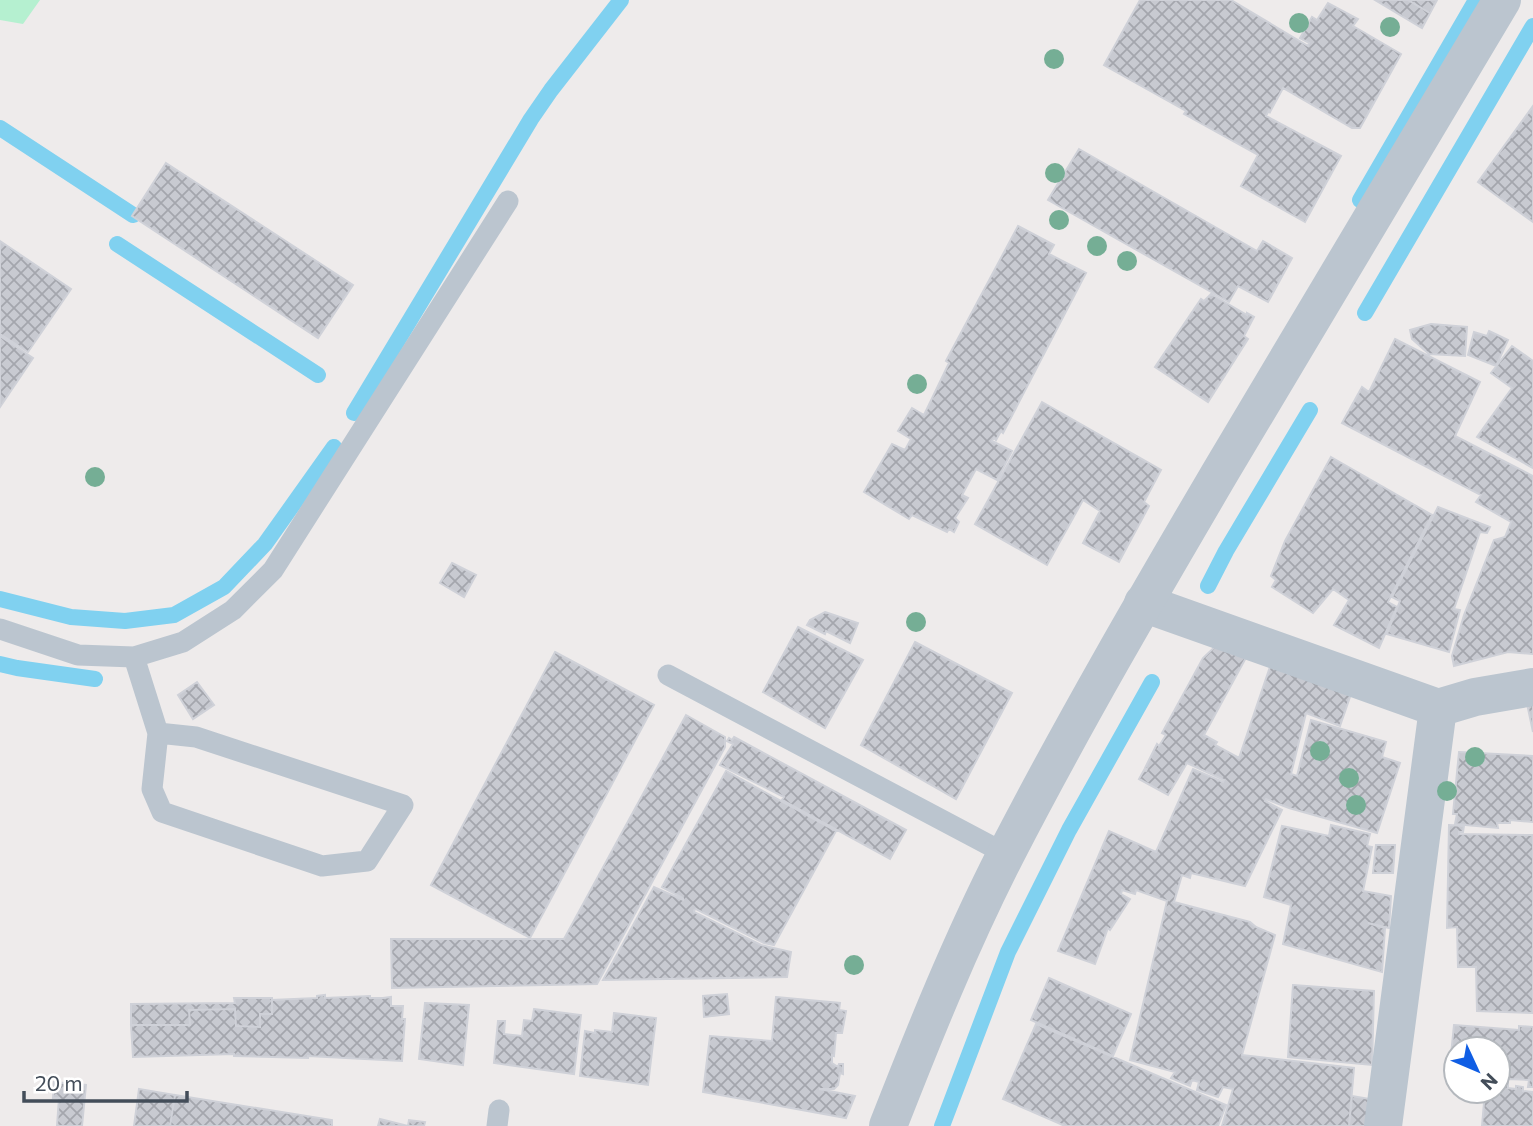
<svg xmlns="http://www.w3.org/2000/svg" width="1533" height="1126" viewBox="0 0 1533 1126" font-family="Commissioner,sans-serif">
	<defs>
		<pattern id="building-cross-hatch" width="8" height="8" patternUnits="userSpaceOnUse" patternTransform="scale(1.75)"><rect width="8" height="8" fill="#c8cad1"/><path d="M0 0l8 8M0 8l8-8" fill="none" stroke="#a4a6ad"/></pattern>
	</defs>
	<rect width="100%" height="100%" fill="#eeebeb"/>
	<!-- green -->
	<path fill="#b5f0d0" d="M0,0H40L23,24L0,20Z"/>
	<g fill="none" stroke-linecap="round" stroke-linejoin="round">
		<!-- stream -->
		<path stroke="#80d1f0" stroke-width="16" d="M0,128L133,215
			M1360,200L1476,0
			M117,244L318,375
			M1365,313L1533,26
			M354,413L531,119L551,90L621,0
			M1208,586L1226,551L1310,410
			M0,599L71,617L125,621L174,615L224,587L265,544L334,447
			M0,664L17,668L95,679
			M942,1126L1008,952L1069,830L1152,682"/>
	</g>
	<!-- building -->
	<path fill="url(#building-cross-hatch)" stroke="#cfd1d8" stroke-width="2" d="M1140,0H1231L1308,46L1309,43L1300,38L1312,17L1317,20L1328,3L1358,19L1353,26L1401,54L1360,128H1352L1283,88L1270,112L1269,110L1266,116L1341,156L1305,222L1241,186L1258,155L1184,114L1186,111L1104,65Z
		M1375,0H1408L1430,13L1422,28Z
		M1408,0H1437L1430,13Z
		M1533,106V222L1478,182Z
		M1079,149L1257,251L1263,241L1292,258L1268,302L1238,286L1229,302L1048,200Z
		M166,163L353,285L318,338L132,216Z
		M1018,226L1054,245L1049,254L1086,273L1003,433L1001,431L996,440L994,438L992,441L1012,451L997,480L976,469L962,495L968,498L955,518L959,522L954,532L949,529L947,532L912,515L909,519L864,492L892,444L905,450L911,439L898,431L912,408L924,415L949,363L946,361Z
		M0,241L71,289L28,352L0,334Z
		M1211,294L1247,315V313L1254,317L1244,336L1248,339L1208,402L1155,367L1201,299L1204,301Z
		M1431,324L1467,327L1465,356L1429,354L1412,339L1410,330Z
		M1489,331L1508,340L1496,366L1468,355L1474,332L1487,336Z
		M0,336L33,358L0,407Z
		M1395,339L1480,382L1455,436L1533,476V654L1508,652L1454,666L1452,656L1464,615L1494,540L1505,537L1511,522L1476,502L1481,495L1342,423L1362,387L1369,392Z
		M1512,346L1533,361V468L1477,437L1512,388L1491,373Z
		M1042,402L1161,470L1144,502L1149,506L1119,562L1083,543L1100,511L1083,500L1047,565L975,524Z
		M1331,457L1432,515L1388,602L1397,607L1379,648L1334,625L1349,600L1333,589L1313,613L1272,587L1276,580L1271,576L1285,541Z
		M1438,507L1490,527L1487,533L1480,532L1454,609L1460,610L1449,652L1387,634L1400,601L1392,597Z
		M452,563L476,575L464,597L440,583Z
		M825,612L858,623L850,643L826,631L825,634L807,625L810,620Z
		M798,627L863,660L825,728L763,692Z
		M1221,641L1248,654L1204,735L1217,742L1215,745L1239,758L1274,655L1351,694L1340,726L1306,713L1291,774L1297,776L1311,720L1386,742L1382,757L1400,763L1377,833L1289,808L1266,799L1265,801L1282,810L1245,886L1191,873L1190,878L1182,875L1174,902L1250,922L1256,927L1275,935L1242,1055L1354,1068L1349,1126H1222L1233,1089L1223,1087L1218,1097L1197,1090L1199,1082L1192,1080L1190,1086L1171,1078L1175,1072L1130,1060L1167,901L1136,890L1135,894L1122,890L1121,894L1130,899L1110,930L1108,928L1095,964L1058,951L1109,831L1156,852L1193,769L1223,782L1224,780L1187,763L1168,795L1139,779L1144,770L1146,771L1147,769L1145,768L1157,744L1159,746L1166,735L1162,733L1203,658Z
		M915,642L1012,693L956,799L861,745Z
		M555,652L654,705L530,938L431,885Z
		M197,682L214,705L193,719L178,695Z
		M1533,697V732L1526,699Z
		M686,715L725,737V747L597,984L392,988L391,939H564Z
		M734,737L906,830L890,859L782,800L784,797L720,765L733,744L727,741L729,738L732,740Z
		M1459,752L1533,756V822L1510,820V823H1497L1498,828L1455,824L1457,814H1453Z
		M726,771L836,831L774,945L764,943L696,909L694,910V912L761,945L791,952L787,977L603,980L654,887L683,900V898L662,887Z
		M1331,825L1370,834L1367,846L1372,847L1363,891L1391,896L1389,928L1368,923L1385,928L1382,972L1283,944L1291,905L1264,897L1282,826L1329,836Z
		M1449,825L1464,826L1463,832H1459V834L1533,835V1013L1477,1011L1476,967H1458L1457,927L1447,928Z
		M1376,845H1395L1393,873H1373Z
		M1049,978L1131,1014L1113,1056L1031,1020Z
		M1293,985L1374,991L1372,1065L1288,1057Z
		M727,994L729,1014L704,1017L703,996Z
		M325,995V998L370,996V998H383L391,997V1006H403L402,1019H405L402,1061L308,1056V1058L234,1056V1054L133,1057L131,1025H190L189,1010L235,1009L236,1026L260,1027V1014H272V1000L317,998V996Z
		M776,997L840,1003L839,1010L846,1011L842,1033H836L834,1056L832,1055V1063L838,1067L839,1064H843V1074L840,1073L838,1085L834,1089H819L855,1096L846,1118L703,1092L710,1036L772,1041Z
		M234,998H272V1014H260V1027L236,1026L235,1009L189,1010L190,1025H131V1004L235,1003Z
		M425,1003L469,1005L463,1065L419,1059Z
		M534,1009L581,1015L574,1074L494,1063L498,1021H505L504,1034L522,1036L524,1020L532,1021Z
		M614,1013L656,1018L648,1085L580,1076L585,1031L595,1033V1030L612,1032Z
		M1036,1024L1226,1105L1218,1126H1065L1003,1099Z
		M1454,1025L1519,1030V1026L1533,1027V1087H1528L1529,1080L1508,1079V1088L1516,1089V1086L1523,1087V1091L1533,1092V1126H1482L1485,1091H1498V1049H1456V1076L1449,1075Z
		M54,1082L86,1085L82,1126H57L59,1098H53Z
		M139,1089L175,1095L170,1126H134Z
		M175,1095L332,1120V1126H170Z
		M1352,1096L1370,1099L1367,1126H1349Z
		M380,1119L408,1126L409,1120L425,1122L424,1126H378Z"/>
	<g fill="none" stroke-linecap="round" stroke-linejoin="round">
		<!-- service -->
		<path stroke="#bbc5cf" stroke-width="21" d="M0,629L78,655L134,657L183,642L233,610L273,570L508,201
			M134,657L158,733L152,789L162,812L322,866L367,861L403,805L196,737L158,733
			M668,675L1006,854
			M497,1126L499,1110"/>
		<!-- minor -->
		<path stroke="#bbc5cf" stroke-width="38" d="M1143,603L1438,708L1475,697L1533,687
			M1383,1126L1438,708"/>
		<!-- tertiary -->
		<path stroke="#bbc5cf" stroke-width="38" d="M888,1126C924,1034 961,942 1006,854C1073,724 1147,597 1221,471C1314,314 1408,157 1502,0"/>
	</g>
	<!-- trees -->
	<g fill="#75ae95">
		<circle cx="1299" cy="23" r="10"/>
		<circle cx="1390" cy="27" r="10"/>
		<circle cx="1054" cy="59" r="10"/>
		<circle cx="1055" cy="173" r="10"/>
		<circle cx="1059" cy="220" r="10"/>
		<circle cx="1097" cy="246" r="10"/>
		<circle cx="1127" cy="261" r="10"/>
		<circle cx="917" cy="384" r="10"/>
		<circle cx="95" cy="477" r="10"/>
		<circle cx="916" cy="622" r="10"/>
		<circle cx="1320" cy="751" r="10"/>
		<circle cx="1475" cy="757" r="10"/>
		<circle cx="1349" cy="778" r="10"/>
		<circle cx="1447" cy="791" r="10"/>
		<circle cx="1356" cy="805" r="10"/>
		<circle cx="854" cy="965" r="10"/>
	</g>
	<!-- north arrow -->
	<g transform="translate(1477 1070) rotate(134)"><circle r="33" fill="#ffffff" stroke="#b4b8bd" stroke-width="2"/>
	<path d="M0-5L12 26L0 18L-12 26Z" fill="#105ee4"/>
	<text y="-10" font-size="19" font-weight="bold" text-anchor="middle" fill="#434d59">N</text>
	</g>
	<!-- scale -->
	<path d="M24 1091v10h163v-10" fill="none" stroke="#434d59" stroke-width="3.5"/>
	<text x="35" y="1091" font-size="21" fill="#434d59" stroke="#ffffff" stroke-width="5" paint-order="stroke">20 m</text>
</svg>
